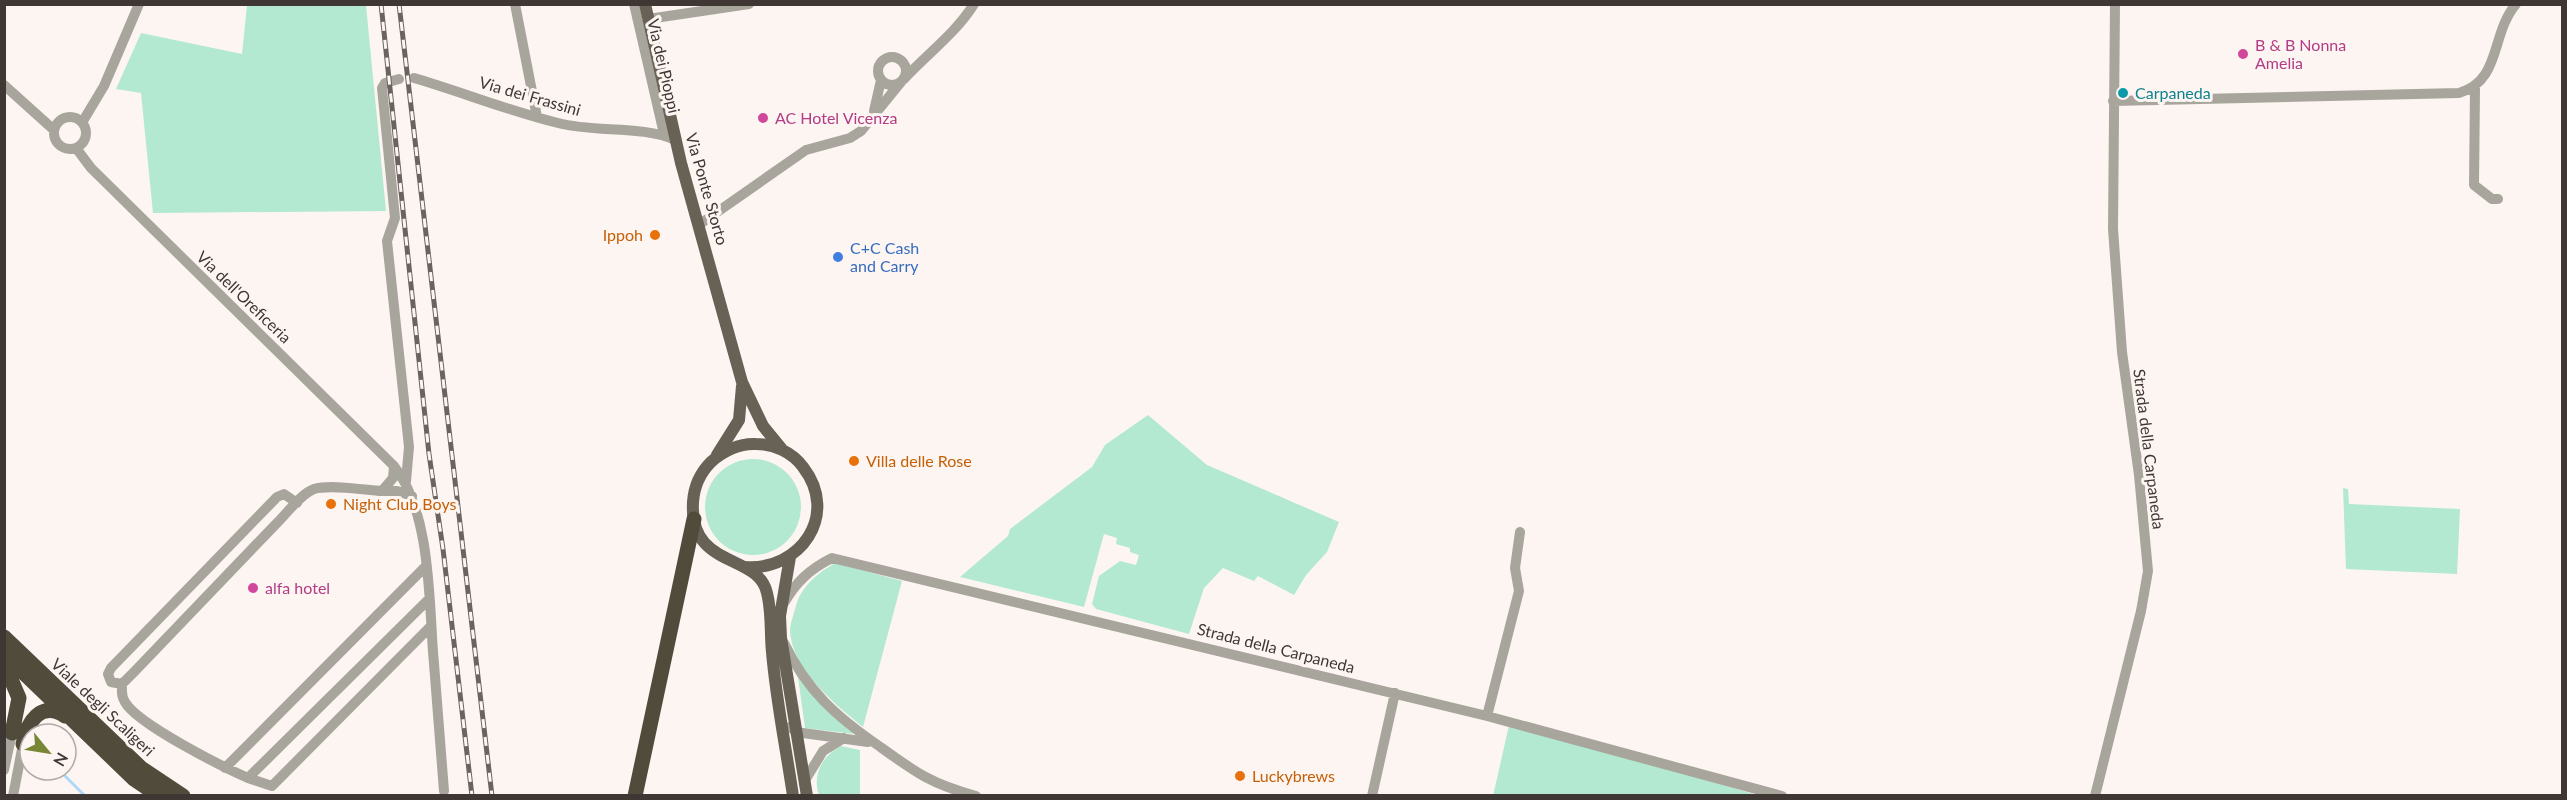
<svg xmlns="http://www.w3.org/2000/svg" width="2567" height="800" viewBox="0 0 2567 800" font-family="Lato,sans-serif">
	<rect width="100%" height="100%" fill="#fdf5f1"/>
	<!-- green -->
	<path fill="#b3e9d0" d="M247,5H366L386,211L153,213L141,93L116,89L141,33L242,54Z
		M1148,415L1207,465L1339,522L1327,552L1306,575L1294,595L1258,576L1254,581L1223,568L1204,588L1189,634L1096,609L1092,604L1099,576L1120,561L1136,565L1139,555L1130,552V548L1116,544L1117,538L1104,534L1084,607L960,577L1008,536L1010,529L1092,467L1105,445Z
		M705 507a48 48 0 1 1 96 0a48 48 0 1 1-96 0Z
		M2343,488L2348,489L2349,504L2460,509L2457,574L2346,569Z
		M836,563L902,581L863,727C836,705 790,668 790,629C791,621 794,613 796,606C800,588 819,571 836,563Z
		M798,677L824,708L854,734L805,728Z
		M1510,721L1760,796H1493Z
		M841,746L860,750V795H819C812,775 822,756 841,746Z"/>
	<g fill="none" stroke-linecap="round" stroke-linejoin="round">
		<!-- stream -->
		<path stroke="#aedaf9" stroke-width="3" d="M59,770L85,796"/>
		<!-- minor -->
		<path stroke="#a8a59d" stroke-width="10" d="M515,4L537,117
			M634,4L664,134
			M648,19L749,4
			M878 71a14 14 0 1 1 28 0a14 14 0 1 1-28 0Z
			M414,78C462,92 509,111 558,123C595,133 642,125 675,140
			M399,79L385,83L382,88L395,218L387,241L409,447L406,481
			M904,79C927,54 956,33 974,4
			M4,85L54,130
			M2475,88L2474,185L2492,199H2498
			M2113,101L2459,93C2502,80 2490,35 2516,4
			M874,111L881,80
			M54 133a16 16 0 1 1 32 0a16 16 0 1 1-32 0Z
			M83,121L104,86L139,4
			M76,148L91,168L394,466C430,511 429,596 433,652C437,698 440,744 444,791
			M700,224L806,150L850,138L861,131L901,82
			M382,491H397L412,496
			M297,503L284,494L277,497L111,668L108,674L111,682L122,684L135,671L275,525C286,515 300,494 314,489C330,484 364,490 382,491L393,478L394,466
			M784,603C796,582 810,569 832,558L1487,716L1782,796
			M784,643C807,691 837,717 879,746C915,772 931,784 976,796
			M122,684C122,691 121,696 125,702C137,724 223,767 248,778L429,599
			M1487,716L1519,591L1515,568L1520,532
			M790,727L796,732L868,742
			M225,768L425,567
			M4,770L12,733
			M248,778L272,786L431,626
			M804,782L823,751L844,738
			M13,796L23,744
			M1372,796L1395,693
			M2095,796L2141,611L2148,571L2139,475L2122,352L2113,229L2115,4"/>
		<!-- major -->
		<path stroke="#676255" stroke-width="12" d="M645,4L681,163L742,382L763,426L781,448
			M717,455L739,420L742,386
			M790,557L780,616L781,638L807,796
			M745,567C800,571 840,515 803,467C792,452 774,444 756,444C740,443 723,451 711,462C700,473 694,487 693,502C689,570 758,552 767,593C772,612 770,633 772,652C776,700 786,748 793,796"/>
		<!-- highway -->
		<path stroke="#504b3b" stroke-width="15" d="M4,637L141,768L183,796
			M4,654L134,779L159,796
			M4,663L19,698L12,733
			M23,744C27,722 41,700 65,716
			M635,796L694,519"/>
		<defs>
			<path id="rail" d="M381,4L429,454L443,549L472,796
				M399,4L492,796"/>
		</defs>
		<!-- rail casing -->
		<use href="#rail" stroke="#6b6360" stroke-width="5"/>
		<!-- rail -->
		<use href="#rail" stroke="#fdf5f1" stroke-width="3" stroke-dasharray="9" stroke-linecap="butt"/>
	</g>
	<!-- markers -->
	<g fill="#d1479c" stroke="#fdf5f1" stroke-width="2">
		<circle cx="2243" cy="54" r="6"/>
		<circle cx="763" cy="118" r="6"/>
		<circle cx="253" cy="588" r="6"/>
	</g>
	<circle fill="#0f9aa8" stroke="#fdf5f1" stroke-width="2" cx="2123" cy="93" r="6"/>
	<g fill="#e8710a" stroke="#fdf5f1" stroke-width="2">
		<circle cx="655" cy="235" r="6"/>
		<circle cx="854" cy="461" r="6"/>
		<circle cx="331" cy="504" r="6"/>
		<circle cx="1240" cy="776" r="6"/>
	</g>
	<circle fill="#3f7fe0" stroke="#fdf5f1" stroke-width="2" cx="838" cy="257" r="6"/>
	<g text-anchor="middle" stroke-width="6" stroke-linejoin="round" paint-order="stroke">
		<!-- hotel labels -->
		<g font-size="16" fill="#b23c85" stroke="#fdf5f1" text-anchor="start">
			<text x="2255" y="51">B &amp; B Nonna<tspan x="2255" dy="18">Amelia</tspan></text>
			<text x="775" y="124">AC Hotel Vicenza</text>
			<text x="265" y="594">alfa hotel</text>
		</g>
		<!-- street labels -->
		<g font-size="16" fill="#3f3734" stroke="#fdf5f1">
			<text transform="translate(664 66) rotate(77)" y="6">Via dei Pioppi</text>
			<text transform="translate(530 96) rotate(16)" y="6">Via dei Frassini</text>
			<text transform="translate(707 189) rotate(74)" y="6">Via Ponte Storto</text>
			<text transform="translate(244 297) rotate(44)" y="6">Via dell'Oreficeria</text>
			<text transform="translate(2149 449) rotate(83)" y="6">Strada della Carpaneda</text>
			<text transform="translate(1276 648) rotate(14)" y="6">Strada della Carpaneda</text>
			<text transform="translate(103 707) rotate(43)" y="6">Viale degli Scaligeri</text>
		</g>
		<!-- culture labels -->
		<g font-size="16" fill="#0d838f" stroke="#fdf5f1" text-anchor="start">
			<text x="2135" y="99">Carpaneda</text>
		</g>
		<!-- food labels -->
		<g font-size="16" fill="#c56008" stroke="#fdf5f1" text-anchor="start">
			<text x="643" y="241" text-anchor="end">Ippoh</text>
			<text x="866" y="467">Villa delle Rose</text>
			<text x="343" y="510">Night Club Boys</text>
			<text x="1252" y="782">Luckybrews</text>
		</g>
		<!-- shop labels -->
		<g font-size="16" fill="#366cbe" stroke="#fdf5f1" text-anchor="start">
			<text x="850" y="254">C+C Cash<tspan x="850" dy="18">and Carry</tspan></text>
		</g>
	</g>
	<!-- border -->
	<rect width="2567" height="800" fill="none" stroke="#3f3734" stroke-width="12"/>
	<!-- north arrow -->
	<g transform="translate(48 752) rotate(120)"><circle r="28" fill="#fdf5f1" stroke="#b1a9a5" stroke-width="1.5"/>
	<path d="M0-4.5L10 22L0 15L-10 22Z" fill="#778736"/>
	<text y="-9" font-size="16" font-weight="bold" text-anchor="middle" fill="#3f3734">N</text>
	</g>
</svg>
